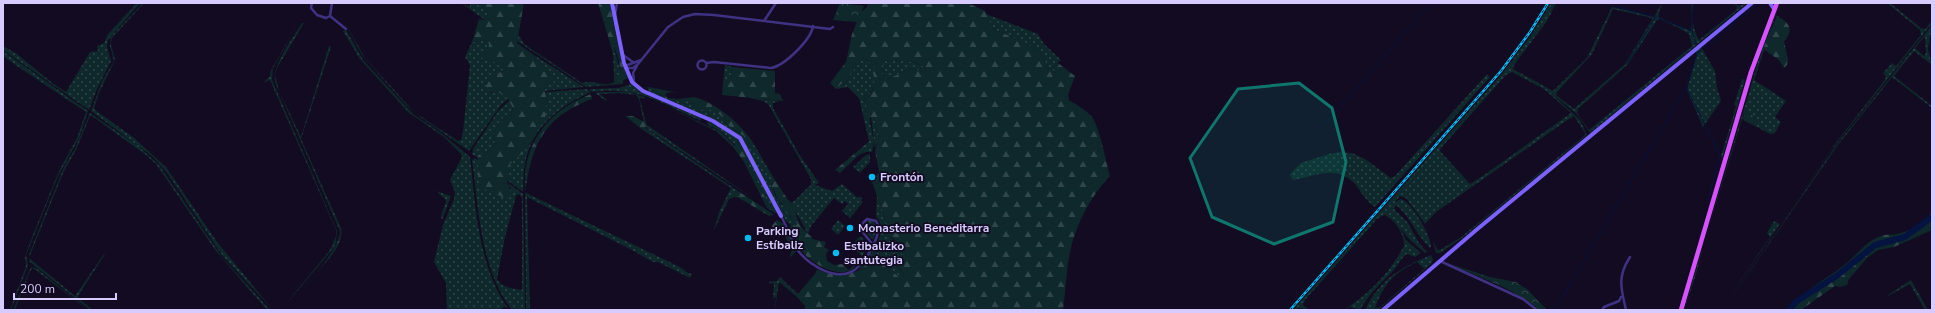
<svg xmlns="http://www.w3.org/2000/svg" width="1935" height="313" viewBox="0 0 1935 313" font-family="'Nunito Sans',sans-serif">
	<defs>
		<pattern id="grass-dots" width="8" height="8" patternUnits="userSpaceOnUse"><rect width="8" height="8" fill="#0e282b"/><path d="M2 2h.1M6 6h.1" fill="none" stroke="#30464b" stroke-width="1.8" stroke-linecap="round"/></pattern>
		<pattern id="forest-firs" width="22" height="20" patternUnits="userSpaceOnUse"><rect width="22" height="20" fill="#0e282b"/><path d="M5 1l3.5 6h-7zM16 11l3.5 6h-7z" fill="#30464b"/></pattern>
		<pattern id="park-crowns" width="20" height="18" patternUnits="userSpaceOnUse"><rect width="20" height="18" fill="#0e282b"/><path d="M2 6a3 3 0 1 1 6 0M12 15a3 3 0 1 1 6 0" fill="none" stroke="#30464b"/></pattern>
	</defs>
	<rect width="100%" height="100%" fill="#120b21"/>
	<!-- grass -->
	<path fill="url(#grass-dots)" fill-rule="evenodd" d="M137,3H140L108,40L107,47L111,61L97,89L89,110L3,50V46L17,54L51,82L66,92L90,52L98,51L97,46L104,43L108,34Z
		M143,3H144L112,38L111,44L115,60L99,93L94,109L134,138L166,167L217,242L273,310L222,255L168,174L153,157L91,111L102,81L114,61L110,46L111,37Z
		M461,3L470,7V3L484,5L489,11L485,20Z
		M1551,3H1556L1547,21L1514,65L1513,69L1553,91L1587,58L1612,7L1654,17L1662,3L1658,17L1690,31C1694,22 1690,12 1692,3H1694C1690,14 1693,30 1699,40L1736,10L1737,7L1733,3L1739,6L1747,3L1590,133L1577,114L1551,93L1580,120L1587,135L1462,238L1440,253H1436L1433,241L1437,249L1440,250L1461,237L1584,136L1585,133L1574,116L1566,121L1436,212L1425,224L1406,198L1400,196L1395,202H1396L1400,199C1410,199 1432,237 1431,247L1430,248C1416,235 1411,217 1396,205L1394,209L1408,223L1419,243L1427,252L1425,253L1409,239L1400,228L1406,240L1421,253L1415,257L1407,254C1401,258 1398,265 1393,271C1381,283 1369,294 1360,310L1350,307L1344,310C1371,292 1388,275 1404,246C1405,235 1395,219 1384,215L1377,219L1305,300L1303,305L1309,310L1299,308L1293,310L1502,74L1532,34ZM1613,9L1652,18V20L1625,64L1574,109L1556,95L1557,92L1592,54ZM1660,19L1681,29L1689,34L1692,46L1589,130L1577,113L1578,109L1627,65L1657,20ZM1512,72L1544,89L1571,113L1487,173L1470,184L1440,151L1441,148L1506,75Z
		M1780,3L1754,80L1786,101L1775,117L1781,122L1775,133L1770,134L1757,127V122L1751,114L1744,113L1704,243L1696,275L1684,310L1758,62Z
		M1887,3H1890L1921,28L1925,29L1932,21V23L1832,149L1720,310L1770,237L1767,233L1774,221L1780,224L1835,144L1884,81L1886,77L1883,73L1892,63L1896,66L1921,35L1920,30C1908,20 1898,12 1887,3Z
		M986,14L1038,34L1044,44L1061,60L1053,67L1057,75L1053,77L1040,52L1024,42L993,29Z
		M344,21L365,58L415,113L458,141L461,140L463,132L470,65L465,57L472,42L488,40L489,46L482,58L505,65L504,69L488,82L490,93L502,92L508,99L501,105L469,151L420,117L406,105L362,55Z
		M299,22L273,68L272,80L337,231L336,243L332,250L281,310L330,250L336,236V230L270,80L264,82L270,76L271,70Z
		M302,23H304L277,68L275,75L279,91L301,137L329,46L331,47L301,139L341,228C343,239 338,246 332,255L285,310C299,293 340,251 340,231L275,82C272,65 293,38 302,23Z
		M1932,25L1928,49L1932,65L1914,51L1894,76L1932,106V108L1892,77L1838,145L1723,310L1835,147ZM1925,36L1926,53L1924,56L1915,48Z
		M346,30L363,60L413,114L441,133L470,157C476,209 478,266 509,310L505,306L499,310H447L446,283L434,262L443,225L454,199L455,192L450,180L462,157L461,154L444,137L408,112L360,59L343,31Z
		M519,35L524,44L582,83C593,79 604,88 614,82L620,83L621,81H623V84L586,87L517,41Z
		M610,43H613L621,74L620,76L614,75L613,54Z
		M1701,47L1715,71L1717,87L1721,101L1703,127L1687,90L1696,57V51Z
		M3,51L88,111L79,138L58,176L26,255L28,265L11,310H10L26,266L25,257L30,242L59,171L77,138L86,112L14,64L3,56Z
		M534,55L584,87L545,91L541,88L550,72L535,58Z
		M864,57L874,66L875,85L868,97L865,93H864L866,118L868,121L870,122L874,142L872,152H866L859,155L868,144H866L869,141L859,98L848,87L836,89L841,84L847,83L848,77Z
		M894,60L915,62L926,68L923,72L912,68L888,79L882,74L884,61Z
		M725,65L733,67L729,81L723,82Z
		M1487,74L1490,77L1375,207C1366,201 1362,193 1355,184C1336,164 1316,176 1293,180L1291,177L1290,174L1301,163L1329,154L1340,152L1352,153L1365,159L1391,178L1395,176Z
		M1742,79L1745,80L1722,159L1721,156L1736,106L1734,105Z
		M631,84L645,94L701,118V121C660,103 640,86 592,92L589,89L619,88Z
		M647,87L655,88L654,92L661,96L665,94L668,98L677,99L682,103L696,104V107L702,110L714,109L725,119L726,124L743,135L749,144L752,141L775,180L771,184L778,202C783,204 791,214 791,219L798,223L797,225L794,228L785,220L740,136L715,120L649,92Z
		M587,89L591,92C559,106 531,128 525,164C523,174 524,183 523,192L507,180L510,164L529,145L532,139L547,101L546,92Z
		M602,92H627L645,97V99L641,97L640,100L646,123H644L639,99L636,95L619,93L600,94L607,100L606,101L595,93Z
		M749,98L780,101L773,103V108L799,154L819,183L815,185L832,191L842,184L858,198L859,196L862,198L861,200L863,202L850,218L842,211L848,204L845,201L842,204L834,198L811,226L808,234L791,203C799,198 803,191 811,185V179L768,104L763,101Z
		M509,101L513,108L511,115L501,119L493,135L495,140L494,146L487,152L478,155V158L472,154L473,149L498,111Z
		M663,105L721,132L734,145L733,147L716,131Z
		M90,113L138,146L159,165L222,257L270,310H267L261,303L216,251L156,164L146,155L92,116H90L76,150L63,173L29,258L75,296L104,254H105L78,296V298L93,310H90L30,262L29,259L30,252L64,167L75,149Z
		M871,117H874L879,138L875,148Z
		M708,121L735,136L740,141L736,146L723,133L707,124Z
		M647,125L767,208L768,203L746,161L749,157L777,212L775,213L646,128Z
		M645,128L738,191L734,194V197L729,199L713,232L720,210L731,188L643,130Z
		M870,154V162L860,173L853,167L866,155Z
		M475,158L478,160V180L511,190L507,182L523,194L525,310H512C480,268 479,210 472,160ZM519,194L522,198V290C513,288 502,288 497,279L505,237L516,196Z
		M525,173L528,175L525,192L528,194L680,267L688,273L692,274L690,278L658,262H653L630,249L527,197L530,310H526Z
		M436,191L451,196L442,220C439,215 446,206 446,200Z
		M877,193C878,202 883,210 885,219C886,229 888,238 898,243L899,249L903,255L896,266L904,274L901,279L887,270V265L876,263L869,268L859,269C868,257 891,231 876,217Z
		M838,220L845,226L838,235L831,229Z
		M869,220L875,223L877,229L873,240C866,233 858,227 869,220Z
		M860,236L868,243L869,247L862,256L851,246Z
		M1431,255L1433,260L1431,264L1378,310H1365C1380,279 1400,268 1431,255ZM1417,262L1424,269L1380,307L1375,308C1384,284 1393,273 1417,262Z
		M31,267L36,268L88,310L33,268L30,271L15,310H13Z
		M780,277L798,294L796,296L779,282L775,310L776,297L773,299L774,284L768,282L777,281Z
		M1911,280L1928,310H1925L1910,284L1888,296V295Z"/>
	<!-- forest -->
	<path fill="url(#forest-firs)" fill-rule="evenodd" d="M470,3H524L517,43L534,55L535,58L550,72L554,82L553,85H544L541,88L545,91L547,101L545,119L524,152L510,164L507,183L512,195L508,199L481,188L478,180V155L487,152L494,146L495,140L493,135L501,119L511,115L513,108C502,87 504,96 484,91L488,82L504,69V65L481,58L489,46L488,40L472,42L479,19L485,20L489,11L484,5Z
		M598,3H610L621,61L628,78L617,84L614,82V75L620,76C622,67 616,52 613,43H610Z
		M868,3H968L985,11L993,29L1024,42L1040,52L1053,77L1057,75L1053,67L1058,63L1075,76L1068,95L1069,100C1077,105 1086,110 1092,117C1100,128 1106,162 1110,176C1088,199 1072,232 1068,264C1066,279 1065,295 1063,310H804L805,306L796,296L815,274L817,269C832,277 852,277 865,266L869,268L876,263L875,259L878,255L885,262L888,271L894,273L901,279L904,274L895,264L897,256L903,255L899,249L898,243L889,235L886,229L885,218L872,182L879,172L875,151L879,138L874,117H870V122H868L866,118L864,93L865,92L868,97C875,89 876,80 872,70L874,66L864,57L848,77L849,82L841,84L836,89L830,83L846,62L852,34L861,12L867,7ZM894,60L915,62L926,68L923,72L912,68L888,79L882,74L884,61Z
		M1777,16C1790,23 1794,29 1784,42L1788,59L1787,65L1784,68L1779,60L1763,49Z
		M733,67L775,71V93L780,94L783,101L722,95L723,82L730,78Z
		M655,88L678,93L670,92L661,96L654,92Z
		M591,94L592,99C585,101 579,105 572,108C545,123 534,145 528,175L525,173C530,133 555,108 591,94Z
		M695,97C717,104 739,122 752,141L749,144L743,135L726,124L725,119L714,110H702L696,108V104L682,103L677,99Z
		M1744,113L1751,114L1757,122V127L1743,120Z
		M625,116H633L646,123L647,125L643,130Z
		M740,141L749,157L746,161L768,203L767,208L744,162L733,147Z
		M866,144H868L867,147L840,173L835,170Z
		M775,180L788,200C796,204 795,213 798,220C800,227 807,233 812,237V239L826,242L824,247L829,250L826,254L827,261L834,265L842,264L849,270L857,261L859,262L852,270C835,278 809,262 799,248C795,242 792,234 789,228L791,225L794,228L798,223L791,221V216L786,213L782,203L778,202L774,189L771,188L772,182Z
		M738,191L773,214V215L769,216L739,198L734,197V194Z
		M1932,212V230L1894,247L1878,250L1868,257L1849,279L1847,285L1840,287L1835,286L1801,310H1788C1802,291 1825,280 1843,266C1855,257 1867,240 1881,236C1886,234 1892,235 1897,234C1910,231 1924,224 1932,212Z
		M777,220L784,224L797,250L791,257L790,256L792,250L784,234L772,229V225Z"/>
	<!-- park -->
	<path fill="url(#park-crowns)" d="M840,3L864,6L857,22L833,20Z
		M1450,264L1490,277L1516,282L1528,290L1547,310H1539C1515,288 1479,278 1450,264Z"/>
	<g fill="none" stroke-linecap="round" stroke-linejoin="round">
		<!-- stream -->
		<path stroke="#051340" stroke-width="1" d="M1693,3L1692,31L1696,44
			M1614,6L1658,18L1692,31
			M1699,52L1757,4
			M1627,63L1655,18
			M1687,89L1720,155L1708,200
			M1326,123L1431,3
			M1555,310L1686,88L1698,51"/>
		<!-- river -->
		<path stroke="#051340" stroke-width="6" d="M1789,310L1797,301L1838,275L1875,245L1905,237L1932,217"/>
		<!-- street -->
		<path stroke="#403283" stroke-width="2.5" d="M312,3L311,8L317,15L326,18L330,16
			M332,3L330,16L346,29
			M615,15L617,3
			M764,21L776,3
			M623,55L633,62
			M697.5 65a4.5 4.5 0 1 1 9 0a4.5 4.5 0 1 1-9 0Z
			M706,63L714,62L771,68C784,66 811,40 813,26
			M625,66L641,60
			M626,68H633L638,64L668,27L683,17L695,14L714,15L830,29L833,27
			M634,82L633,73L637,66
			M781,216C787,227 792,242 799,252C810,265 834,280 851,272C863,267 885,232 876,221L867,219L862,224L861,230L873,245
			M1440,261L1523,299L1537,310
			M1602,310L1604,307L1619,301L1621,297
			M1626,310C1621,288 1617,277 1630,257"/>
		<!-- secondary -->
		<path stroke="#7b62ff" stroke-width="4" d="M612,3L624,63L632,82L643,91L713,121L740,138L781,216
			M1770,3L1774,9
			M1383,310L1475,231L1752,3"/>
		<!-- primary -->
		<path stroke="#d652ff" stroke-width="4.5" d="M1681,310L1751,72L1777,3"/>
		<defs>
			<path id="rail" d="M1290,310L1501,71L1530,32L1548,3"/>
		</defs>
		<!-- rail casing -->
		<use href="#rail" stroke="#00bcf6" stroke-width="2.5"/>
		<!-- rail -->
		<use href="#rail" stroke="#120b21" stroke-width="1" stroke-dasharray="3" stroke-linecap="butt"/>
	</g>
	<!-- marked area -->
	<path fill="#0f766e" fill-opacity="0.2" stroke="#0f766e" stroke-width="3" stroke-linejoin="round" d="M1299,83L1332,108L1346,162L1333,222L1274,244L1212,217L1190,158L1238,89Z"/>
	<!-- markers -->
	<g fill="#00bcf6" stroke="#120b21" stroke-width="1.5">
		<circle cx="872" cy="177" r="4"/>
		<circle cx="850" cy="228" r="4"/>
		<circle cx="748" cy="238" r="4"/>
		<circle cx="836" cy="253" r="4"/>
	</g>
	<g text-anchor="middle" stroke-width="3.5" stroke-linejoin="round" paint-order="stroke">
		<!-- poi labels -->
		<g font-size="12" font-weight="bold" fill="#d8cbff" stroke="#120b21" text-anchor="start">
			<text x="880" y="181">Frontón</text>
			<text x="858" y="232">Monasterio Beneditarra</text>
			<text x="756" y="235">Parking<tspan x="756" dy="14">Estíbaliz</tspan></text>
			<text x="844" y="250">Estibalizko<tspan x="844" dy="14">santutegia</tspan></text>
		</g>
	</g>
	<!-- border -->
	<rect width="1935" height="313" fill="none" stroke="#d8cbff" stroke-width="8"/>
	<!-- scale -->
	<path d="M14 293v6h102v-6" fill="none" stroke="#d8cbff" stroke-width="2"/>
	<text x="20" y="293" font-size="12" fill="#d8cbff" stroke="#120b21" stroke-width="3" paint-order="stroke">200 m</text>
</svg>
